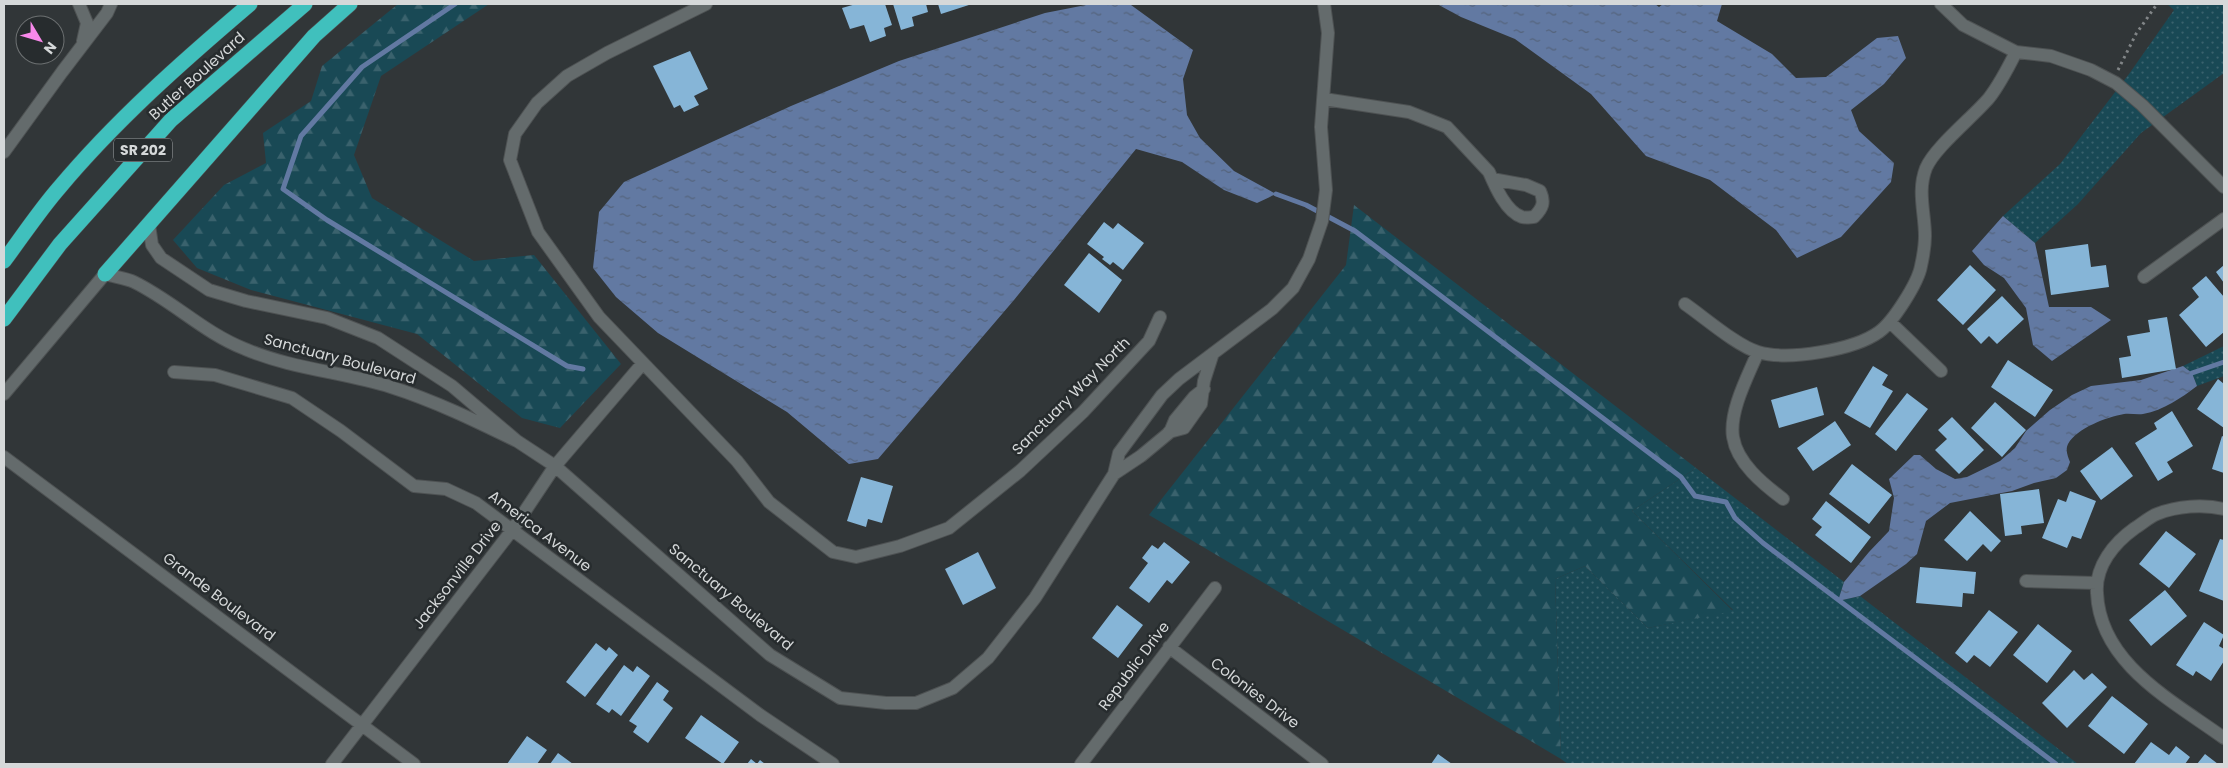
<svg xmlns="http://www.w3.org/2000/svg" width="2228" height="768" viewBox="0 0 2228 768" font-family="Poppins,sans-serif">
	<defs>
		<pattern id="grass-dots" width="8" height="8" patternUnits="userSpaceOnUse" patternTransform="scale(1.25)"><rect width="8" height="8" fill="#194955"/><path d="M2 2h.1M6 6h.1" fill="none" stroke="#3a626d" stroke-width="1.8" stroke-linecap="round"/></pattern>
		<pattern id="forest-firs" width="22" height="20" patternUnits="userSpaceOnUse" patternTransform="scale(1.25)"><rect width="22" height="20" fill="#194955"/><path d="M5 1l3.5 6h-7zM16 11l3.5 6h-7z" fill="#3a626d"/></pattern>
		<pattern id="water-ripples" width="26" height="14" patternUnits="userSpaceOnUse" patternTransform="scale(1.25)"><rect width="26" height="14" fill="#6279a2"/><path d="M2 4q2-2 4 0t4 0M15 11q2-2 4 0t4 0" fill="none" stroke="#54637b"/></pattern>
	</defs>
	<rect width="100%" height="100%" fill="#313638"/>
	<!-- grass -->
	<path fill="url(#grass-dots)" d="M2167,4H2224V73L2141,133L2078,204L2035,243L2003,216L2060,164L2129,74L2174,10Z
		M2224,346V376L2197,386L2192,373L2183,366Z
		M1696,468L1844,582L1838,601L1860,596L2078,764H1568L1561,759L1555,579L1585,566L1648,628L1733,610L1632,511Z"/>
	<!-- forest -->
	<path fill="url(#forest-firs)" d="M398,4H489L381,76L354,155L372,198L474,261L534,255L621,364L560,428L522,418L417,334L251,290L197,268L173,240L224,185L266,163L263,133L311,101L322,66Z
		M1354,205L1696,468L1632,511L1733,611L1648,628L1585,566L1555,579L1561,759L1149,515L1346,265Z"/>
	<!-- water -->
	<path fill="url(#water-ripples)" d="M1091,4L1131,5L1193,50L1183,79L1187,115L1200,138L1234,171L1276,194L1257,203L1224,190L1182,162L1136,149L1014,300L878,459L849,464L787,412L658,333L616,297L593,268L599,212L624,182L791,106L899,61L1045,13Z
		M1437,4H1655L1659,7L1663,4H1722L1717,21L1772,54L1796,78L1826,77L1877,38L1898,36L1906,58L1884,84L1851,110L1859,131L1894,163L1891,182L1841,237L1797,258L1776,230L1710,180L1646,156L1591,94L1515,39L1461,17Z
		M2003,216L2035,243L2049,307H2091L2111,320L2052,361L2033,345L2026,308L2004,278L1984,265L1972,251Z
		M2183,366L2192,373L2197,386C2181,398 2164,410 2143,414C2137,415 2130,413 2124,414C2107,417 2077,428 2068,444C2065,450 2068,457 2070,462L2067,470L2056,478L2034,483L2012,491L1950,503L1926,521L1917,554L1906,564L1860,596L1838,601L1844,582L1869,552L1889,531L1894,498L1889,479L1914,455H1920L1936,469L1955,479L1967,477L2000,461L2015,448L2026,431L2050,410L2072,395L2091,386L2141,380Z"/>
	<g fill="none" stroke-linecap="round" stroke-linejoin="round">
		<!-- stream -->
		<path stroke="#6279a2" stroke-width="5" d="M455,4L362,67L301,136L283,189L327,220L567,366L583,369
			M1276,194L1306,205L1355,231L1681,477L1695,496L1726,502L1735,518L1763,543L2056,764
			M2192,373L2224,362"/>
	</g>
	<!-- building -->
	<path fill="#86b5d7" d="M856,4H885L892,25L884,28L886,36L870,42L864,25L850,29L842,8Z
		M893,4H926L928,12L912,17L914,26L901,30Z
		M938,4H972L941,14Z
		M690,51L708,89L694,96L699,105L684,112L680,105L674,108L653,66Z
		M1104,222L1113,229L1118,223L1144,243L1123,270L1113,262L1110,265L1102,259L1104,257L1087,244Z
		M2088,244L2091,267L2106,265L2109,287L2051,295L2045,250Z
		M1089,253L1122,280L1099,313L1064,285Z
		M1970,265L1996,290L1963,325L1937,300Z
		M2224,265V283L2216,272Z
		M2206,276L2224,297V332L2206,347L2179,315L2199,297L2192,288Z
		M2002,296L2024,319L1997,344L1989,336L1981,344L1967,329Z
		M2167,317L2176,369L2122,378L2119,358L2131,356L2127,336L2150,332L2148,320Z
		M2008,360L2053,390L2035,417L1991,387Z
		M1873,366L1888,375L1882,385L1893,391L1870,428L1844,413Z
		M2218,379L2224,384V428L2197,409Z
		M1817,387L1824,415L1779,428L1771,400Z
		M1907,393L1928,409L1896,451L1875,434Z
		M1995,402L2026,430L2002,457L1971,428Z
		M2172,411L2193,446L2167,462L2173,472L2158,481L2135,443L2157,429L2154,423Z
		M1952,417L1984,450L1959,474L1935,450L1947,439L1938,430Z
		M1835,421L1851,445L1813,471L1797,448Z
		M2222,436L2224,437V473L2212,469Z
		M2112,447L2133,476L2101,500L2080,471Z
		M1852,464L1892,495L1869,524L1829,494Z
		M861,477L893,486L882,523L868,519L866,527L847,521Z
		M2039,489L2044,523L2021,526L2022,534L2005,536L2000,494Z
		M2070,491L2096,501L2081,539L2072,536L2067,548L2042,538L2058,499L2066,502Z
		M1826,501L1871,537L1851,563L1815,535L1822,527L1812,519Z
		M1970,511L2001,541L1991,552L1983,544L1967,561L1944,540Z
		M2166,531L2196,554L2169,588L2139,564Z
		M2220,539L2224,540V601L2199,591Z
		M1164,542L1190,562L1172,584L1167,580L1149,603L1129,588L1148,563L1142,558L1152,545L1158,549Z
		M978,552L996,588L963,605L945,569Z
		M1920,567L1976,572L1974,594L1963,593L1962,607L1916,603Z
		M2165,590L2187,616L2151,646L2129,620Z
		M1117,605L1143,625L1118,658L1092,638Z
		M1989,610L2018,632L1990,667L1974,655L1967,663L1955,653Z
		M2204,622L2224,635L2219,646L2224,649V661L2211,681L2196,671L2193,676L2176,665Z
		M2038,624L2072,651L2047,683L2013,655Z
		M596,643L606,651L609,647L618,655L585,697L566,682Z
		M624,665L633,672L637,666L650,676L621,716L612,709L609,713L596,704Z
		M2074,670L2084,680L2092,673L2107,687L2067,728L2042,703Z
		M657,682L669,691L663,700L673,708L648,743L633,732L637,726L629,721Z
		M2112,696L2148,724L2124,754L2088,726Z
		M701,715L739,742L723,764L685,738Z
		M527,736L547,750L537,764H507Z
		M2151,742L2169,755L2176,746L2190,757L2185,764H2134Z
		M558,753L573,764H550Z
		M1438,754L1452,764H1431Z
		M2205,754L2218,764H2197Z
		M751,759L757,764L760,760L765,764H747Z"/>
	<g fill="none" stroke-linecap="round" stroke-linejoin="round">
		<defs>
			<path id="minor" d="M79,4L87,23L83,41
				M706,4L607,53L567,76L537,103L515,134L510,160L538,232L599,317L737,461L769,502L833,552L856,557L900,546L949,528L1020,471L1083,412L1149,341L1160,317
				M1941,4L1963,25L2016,52L2051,56L2091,70L2116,83L2142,105L2224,187
				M1324,99L1409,112L1432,121L1447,127L1489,172C1495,186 1506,212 1522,217C1526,218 1531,217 1534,217C1543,208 1545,202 1540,191L1526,185L1492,179
				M4,152L62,72L107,13L111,4
				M2144,277L2224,219
				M1685,304C1704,317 1737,346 1758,352C1788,361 1854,350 1879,332C1893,322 1918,283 1921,266C1923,257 1925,245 1925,236C1925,213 1917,191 1926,168C1935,147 1973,117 1989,98C2000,84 2008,68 2016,52
				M1890,322L1941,371
				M1758,352C1748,376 1729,411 1733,437C1737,463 1763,484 1783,499
				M174,372L215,375L292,398L341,431L414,486L446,489L476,503L760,715L833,764
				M4,394L105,274C115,277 126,278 134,282C173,301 204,333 245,349C292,369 343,372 391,387C435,401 476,421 517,441L452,386L378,338L327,318L246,301L209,290L161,258L152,245L149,225
				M1169,432L1184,428L1201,404L1204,381L1212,356
				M517,441L555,466L770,655L840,698L886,703H916L953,688L988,658L1035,598L1114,474L1119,453L1162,395L1179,379L1272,309L1293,288L1309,259L1322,221L1326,190L1321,127L1328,33L1324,4
				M4,457L414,764
				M1114,474L1141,456L1170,432L1175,420L1194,397L1204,389
				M2224,509C2203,504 2177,506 2157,514C2149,517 2142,524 2135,528C2114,543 2095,566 2097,593C2100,664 2173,701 2224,738
				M2026,581L2096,583
				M1169,647L1322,764
				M332,764L513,529L555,466L643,363
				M1081,764L1215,588"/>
			<path id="highway" d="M4,261C22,237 39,211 59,188C116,120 183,61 250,4
				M105,274L314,36L350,4
				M4,319L60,244L171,120L305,4"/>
		</defs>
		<!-- minor casing -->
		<use href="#minor" stroke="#4e5253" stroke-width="14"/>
		<!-- highway casing -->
		<use href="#highway" stroke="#4e5253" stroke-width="16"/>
		<!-- path -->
		<path stroke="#818587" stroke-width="3" stroke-dasharray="2.5 4" stroke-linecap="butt" d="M2118,70L2136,34L2157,4"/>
		<!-- minor -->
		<use href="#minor" stroke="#646b6c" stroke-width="12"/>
		<!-- highway -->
		<use href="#highway" stroke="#40c0bd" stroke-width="15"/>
	</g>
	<g text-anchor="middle" stroke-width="5" stroke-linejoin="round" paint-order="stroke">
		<!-- shield labels -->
		<rect fill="#272c2e" stroke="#a1a4a6" stroke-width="1" x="114" y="138.5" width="58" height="23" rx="4"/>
		<g font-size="14" font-weight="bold" fill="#d5d8d9">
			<text x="143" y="155">SR 202</text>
		</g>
		<!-- street labels -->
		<g font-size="15" fill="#d5d8d9" stroke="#272c2e">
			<text transform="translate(197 76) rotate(-42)" y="5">Butler Boulevard</text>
			<text transform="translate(340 359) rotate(15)" y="5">Sanctuary Boulevard</text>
			<text transform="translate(1071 396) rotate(-45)" y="5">Sanctuary Way North</text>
			<text transform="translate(540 531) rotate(37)" y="5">America Avenue</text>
			<text transform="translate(457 575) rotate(-52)" y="5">Jacksonville Drive</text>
			<text transform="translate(219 597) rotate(37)" y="5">Grande Boulevard</text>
			<text transform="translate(731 597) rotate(40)" y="5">Sanctuary Boulevard</text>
			<text transform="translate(1134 666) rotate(-53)" y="5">Republic Drive</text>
			<text transform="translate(1255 693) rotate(37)" y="5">Colonies Drive</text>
		</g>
	</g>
	<!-- border -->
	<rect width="2228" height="768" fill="none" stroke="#d5d8d9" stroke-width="10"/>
	<!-- north arrow -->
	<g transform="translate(40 40) rotate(128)"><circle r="24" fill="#272c2e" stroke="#6d7172"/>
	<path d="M0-4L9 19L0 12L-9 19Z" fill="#f888ea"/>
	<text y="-8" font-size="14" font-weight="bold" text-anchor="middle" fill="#d5d8d9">N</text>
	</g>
</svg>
